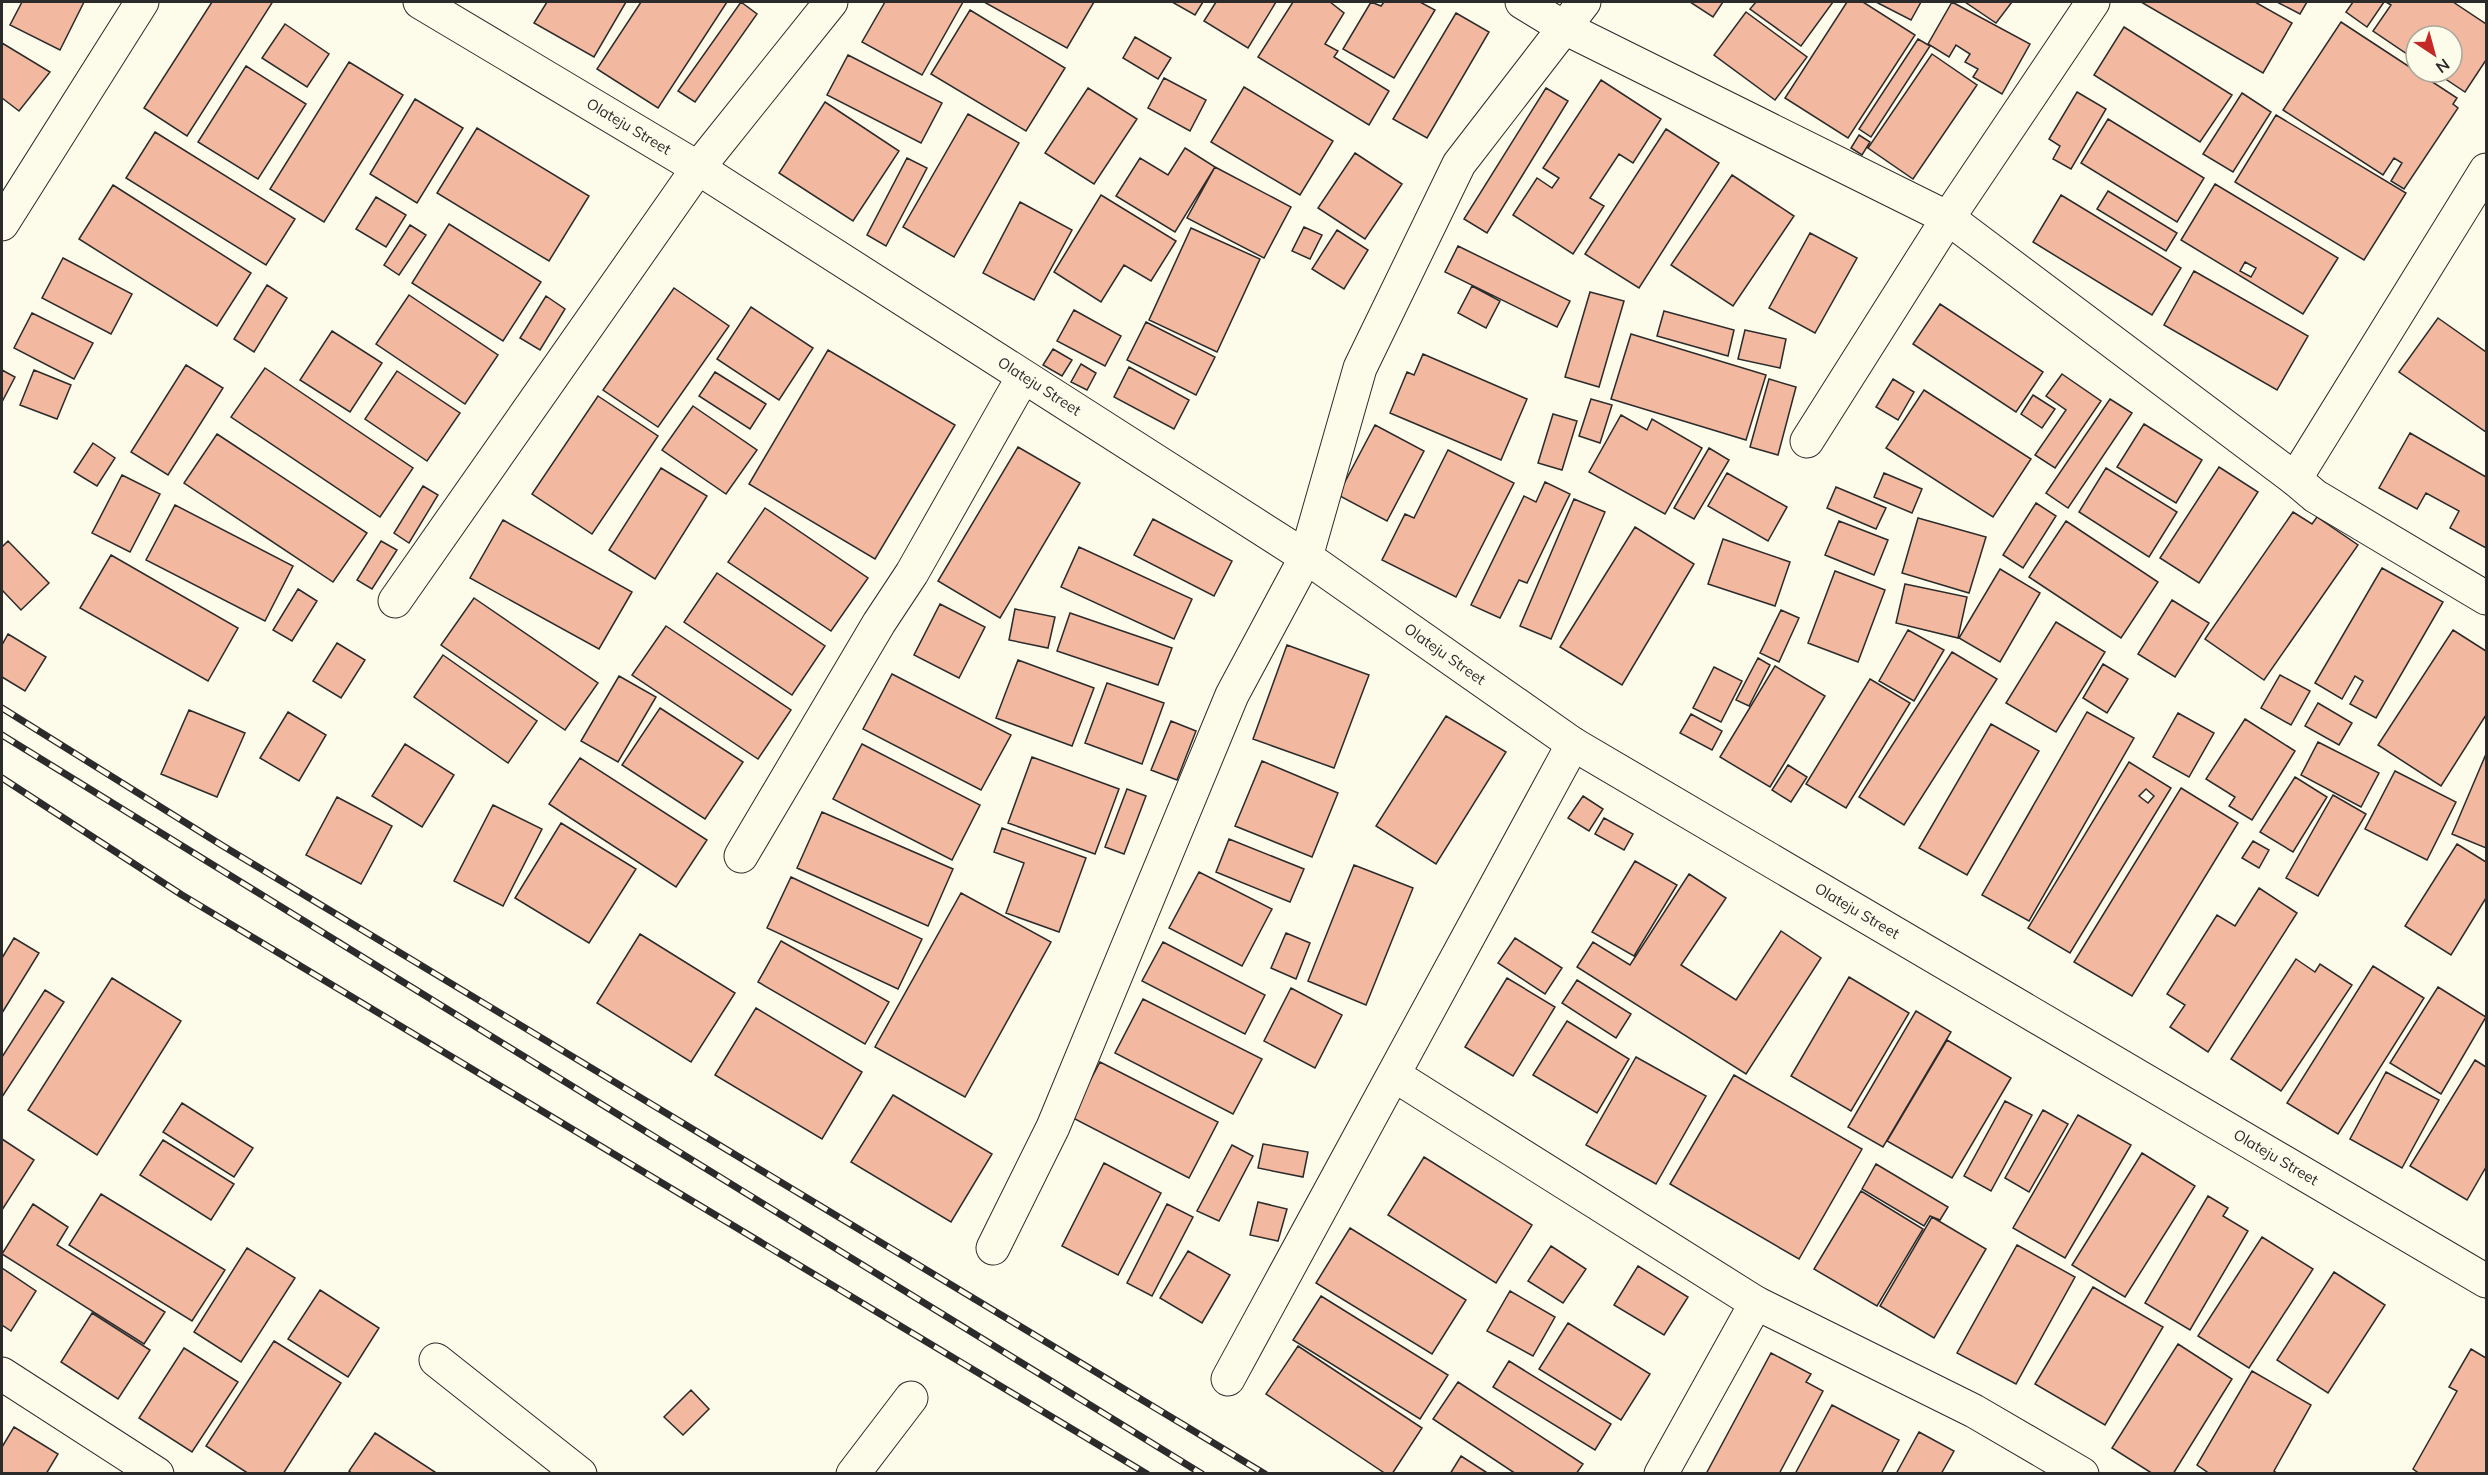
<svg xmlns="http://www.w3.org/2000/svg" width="2488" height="1475" viewBox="0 0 2488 1475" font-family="Mulish,sans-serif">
	<rect width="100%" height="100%" fill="#fdfbea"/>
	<!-- building -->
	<path fill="#f2b8a0" stroke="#2b2b2b" stroke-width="1.5" fill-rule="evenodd" d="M22,2H84L60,50L10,25Z
		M212,2H269L272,3L187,136L144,108Z
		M547,2H626L594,57L534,23Z
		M641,2H727L658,108L597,69Z
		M741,2L757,14L695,102L678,91Z
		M885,2H963L922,75L862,42Z
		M984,2H1094L1067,48Z
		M1172,2H1203L1195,15Z
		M1216,2H1276L1248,48L1204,21Z
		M1293,2H1330L1344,13L1325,44L1338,51L1334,57L1389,91L1369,125L1258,57Z
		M1371,2L1381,6L1384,2H1420L1435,10L1394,78L1343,49Z
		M1690,2H1723L1713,17Z
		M1756,2H1833L1801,46L1750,9Z
		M1847,2H1863L1915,35L1848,138L1785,98Z
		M1876,2H1921L1911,20Z
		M1952,2L2030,44L2002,94L1973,77L1978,69L1965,62L1970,54L1956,45L1949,57L1928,44Z
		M1965,2H2012L1996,23Z
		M2141,2H2255L2292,23L2263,73Z
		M2277,2H2307L2300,14Z
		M2353,2H2384L2367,27L2346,12Z
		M2386,2H2453L2486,24V60L2465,92L2435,72H2452V36H2416V60L2373,31L2391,5Z
		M970,10L1065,68L1026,131L931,74Z
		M1746,12L1807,57L1775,100L1714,55Z
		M1456,13L1489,32L1427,138L1393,119Z
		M2341,22L2457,98L2453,104L2458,108L2404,189L2391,181L2402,163L2394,158L2383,175L2283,110Z
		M285,24L329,54L307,87L262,58Z
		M2124,27L2232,95L2200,142L2094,75Z
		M1135,37L1171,58L1158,79L1123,58Z
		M1918,39L1930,46L1871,137L1859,129Z
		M2,43L50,72L19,111L2,98Z
		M1932,54L1977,85L1913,179L1868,148Z
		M848,55L942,103L921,143L827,95Z
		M349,62L403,95L324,222L270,189Z
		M246,66L306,104L258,179L198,142Z
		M1164,78L1206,100L1190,131L1148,108Z
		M1601,80L1661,119L1633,163L1619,154L1590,198L1604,206L1573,254L1513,215L1537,178L1552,188L1559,178L1543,168Z
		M1244,87L1333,141L1300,195L1211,142Z
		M1088,88L1137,119L1094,184L1045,153Z
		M1546,88L1568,101L1487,233L1464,219Z
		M2077,92L2106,109L2071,169L2053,159L2060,146L2049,139Z
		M2242,93L2271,112L2233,172L2203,154Z
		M415,99L463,128L417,203L370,174Z
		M825,102L899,151L853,221L779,173Z
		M968,114L1019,143L954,257L903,227Z
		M2276,115L2406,193L2364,260L2235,182Z
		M2108,119L2204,178L2177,222L2081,163Z
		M477,128L589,196L549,261L437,193Z
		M1666,129L1719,163L1639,288L1585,254Z
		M155,132L295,219L266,265L126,178Z
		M1859,135L1870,142L1862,155L1851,148Z
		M1185,148L1215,167L1175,232L1116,196L1140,158L1168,175Z
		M1355,153L1402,184L1365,239L1318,208Z
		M907,158L927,168L886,246L867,235Z
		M1215,167L1291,207L1264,258L1187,218Z
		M1732,175L1794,216L1733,306L1671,265Z
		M2215,184L2338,258L2303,314L2181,240ZM2245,262L2256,268L2251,277L2240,271Z
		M113,185L251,273L217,326L79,239Z
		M2108,191L2177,233L2166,251L2097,209Z
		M1101,195L1176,241L1151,281L1124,265L1101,302L1054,272Z
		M2061,195L2181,268L2152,315L2033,242Z
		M376,197L406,215L386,247L356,229Z
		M1020,202L1072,230L1034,300L983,273Z
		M449,224L541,282L503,341L412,283Z
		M410,225L426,235L399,275L384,265Z
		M1304,227L1322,235L1310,259L1292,251Z
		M1191,228L1260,259L1217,352L1149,320Z
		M1337,230L1368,250L1344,289L1312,269Z
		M1810,233L1857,258L1815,333L1769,308Z
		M1458,246L1570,301L1557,327L1445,272Z
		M63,258L132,294L111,334L42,298Z
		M2194,271L2308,336L2277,390L2164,325Z
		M267,285L287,298L254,352L234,339Z
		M1472,286L1500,301L1486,328L1458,313Z
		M674,288L729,326L658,427L603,390Z
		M1590,292L1624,301L1599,387L1565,377Z
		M409,295L498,355L465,404L376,344Z
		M546,296L565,309L540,350L520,338Z
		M1940,304L2043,372L2016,412L1913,344Z
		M751,307L813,348L779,400L717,359Z
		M1074,310L1121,336L1105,366L1057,341Z
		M1664,311L1734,330L1728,356L1657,336Z
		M32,313L93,343L74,379L14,348Z
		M2438,318L2486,352V432L2399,372Z
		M1146,322L1215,357L1196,395L1127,360Z
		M1745,330L1786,339L1780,368L1738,359Z
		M332,331L382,363L350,412L300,380Z
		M1631,334L1766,375L1746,440L1611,399Z
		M1053,349L1072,360L1062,376L1043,365Z
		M828,350L955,425L875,559L749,484Z
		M1423,354L1527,399L1501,460L1390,413L1407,372L1414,375Z
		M1081,364L1096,373L1087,390L1071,382Z
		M186,365L223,388L168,475L131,452Z
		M1129,367L1189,400L1174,429L1114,397Z
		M265,368L413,468L380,517L231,417Z
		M2,370L15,377L2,402Z
		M34,370L71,385L57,419L20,405Z
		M397,371L460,413L427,461L365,419Z
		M715,372L766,404L750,429L699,396Z
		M2062,374L2101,401L2055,468L2035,455L2066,410L2046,396Z
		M1769,379L1796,387L1778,455L1750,447Z
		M1893,379L1914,392L1898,420L1876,407Z
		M1924,390L2031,459L1993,517L1886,448Z
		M2033,395L2055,409L2042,428L2021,414Z
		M598,396L658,436L592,534L532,494Z
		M1591,399L1612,405L1600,443L1579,436Z
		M2110,399L2132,413L2068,508L2046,493Z
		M693,406L757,450L726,494L662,450Z
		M1553,414L1577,421L1562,470L1538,463Z
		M1621,415L1647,430L1652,419L1702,448L1665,514L1589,472Z
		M2144,424L2202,460L2176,503L2117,467Z
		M1375,425L1424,451L1387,521L1338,495Z
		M2410,433L2486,477V548L2450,528L2459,511L2426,493L2417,509L2379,488Z
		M217,434L367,533L333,582L184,483Z
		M93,443L115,458L97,486L74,472Z
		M1018,447L1080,483L1000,618L938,581Z
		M1709,448L1729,460L1694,519L1674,508Z
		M1448,450L1514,483L1456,597L1382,560L1405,514L1414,518Z
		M2219,467L2258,492L2199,583L2160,558Z
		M661,468L707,496L655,579L609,550Z
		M2106,468L2177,512L2149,557L2079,512Z
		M1727,473L1787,507L1768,541L1708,506Z
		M1884,473L1922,489L1912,513L1874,497Z
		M122,475L160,494L130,552L92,533Z
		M1545,482L1570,494L1527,583L1519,580L1500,618L1471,605L1524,496L1536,502Z
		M423,486L438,495L409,543L394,533Z
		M1836,487L1886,508L1876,529L1827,508Z
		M1574,499L1605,512L1551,639L1520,626Z
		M2036,503L2056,516L2023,568L2003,555Z
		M175,505L293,566L265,621L146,560Z
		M765,508L868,578L831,631L728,562Z
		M2293,512L2312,524L2317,517L2358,545L2264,680L2205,639Z
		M1918,518L1986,537L1969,593L1902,573Z
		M1153,519L1232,561L1214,596L1134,555Z
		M503,520L632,592L599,649L470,578Z
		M1839,521L1888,540L1874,575L1825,555Z
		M2066,521L2158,582L2121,638L2029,577Z
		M1635,527L1694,564L1622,685L1560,647Z
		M1723,539L1790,562L1775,606L1708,584Z
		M8,541L49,583L21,610L2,590V547Z
		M381,541L397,550L372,589L357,580Z
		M1079,547L1192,599L1174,639L1061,587Z
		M111,555L238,628L208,681L80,608Z
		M2382,568L2443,602L2376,718L2350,704L2363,681L2355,676L2342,699L2315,683Z
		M2000,569L2040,593L2000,662L1959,638Z
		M1835,571L1885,590L1858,662L1808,643Z
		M717,573L825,646L792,695L684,622Z
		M1905,584L1967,597L1958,638L1896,623Z
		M298,589L317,601L292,641L273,630Z
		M474,598L598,683L565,730L441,645Z
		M2172,600L2209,623L2175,677L2138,654Z
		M940,604L985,627L959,678L914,655Z
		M1015,609L1055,617L1048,648L1009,640Z
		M1781,610L1799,618L1779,662L1760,653Z
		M1070,613L1172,648L1158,685L1057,651Z
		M2056,622L2105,652L2056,732L2006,703Z
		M666,626L791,710L758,759L632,675Z
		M1908,630L1944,650L1914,701L1879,681Z
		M2453,630L2486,651V715L2441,786L2378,745Z
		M8,634L46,657L25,691L2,677V645Z
		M337,643L365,660L341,698L313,681Z
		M1287,645L1369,675L1334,768L1253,739Z
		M1952,652L1997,679L1904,825L1859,797Z
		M443,655L537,721L508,763L414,697Z
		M1758,658L1770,665L1749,706L1736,700Z
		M1018,660L1094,688L1072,746L996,718Z
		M2103,664L2128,679L2107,713L2083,698Z
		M1775,666L1825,696L1770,787L1720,757Z
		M1714,667L1742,681L1721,722L1693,708Z
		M892,674L1011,735L981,790L863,729Z
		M2280,675L2310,691L2291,725L2261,708Z
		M619,676L656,697L618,762L581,741Z
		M1870,679L1910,703L1846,808L1806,784Z
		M1107,683L1164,703L1142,764L1085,743Z
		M2318,703L2352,723L2339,745L2305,726Z
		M660,708L743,762L705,819L622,765Z
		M189,710L245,733L217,797L161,774Z
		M288,712L326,735L299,781L260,758Z
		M2087,712L2134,738L2029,921L1982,895Z
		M2178,713L2214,733L2189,777L2153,757Z
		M1691,714L1722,731L1712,750L1680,733Z
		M1446,716L1506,752L1436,864L1376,826Z
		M2245,719L2295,751L2252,820L2229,806L2235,797L2206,779Z
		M1171,721L1196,731L1177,780L1151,770Z
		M1991,724L2039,751L1967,875L1919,848Z
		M2318,742L2379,773L2361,807L2301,775Z
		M405,744L454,775L422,827L372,796Z
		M862,744L980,805L952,860L833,799Z
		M2486,754V848L2452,834Z
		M1032,757L1119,789L1095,854L1008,823Z
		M580,758L707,840L676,887L549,804Z
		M1262,761L1338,793L1312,857L1235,826Z
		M2129,762L2171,788L2070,953L2028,928ZM2146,789L2154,796L2148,803L2139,796Z
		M1788,765L1807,777L1791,802L1772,790Z
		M2395,771L2456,802L2427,860L2365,829Z
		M2295,777L2327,797L2293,852L2260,832Z
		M2181,788L2238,823L2132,996L2074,962Z
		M1127,789L1146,796L1124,854L1105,847Z
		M2333,795L2366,814L2318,896L2286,878Z
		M1583,796L1603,809L1589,831L1568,818Z
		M337,797L392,826L361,884L306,855Z
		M493,805L542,829L503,906L454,881Z
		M822,812L953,869L928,926L797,868Z
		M1604,818L1633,834L1624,850L1595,834Z
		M561,823L636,869L589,943L515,898Z
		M1002,828L1086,858L1059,932L1006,913L1024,863L994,852Z
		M1229,839L1304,869L1290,902L1216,872Z
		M2253,841L2269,850L2259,868L2242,858Z
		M2457,844L2486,862V898L2451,955L2405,926Z
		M1635,861L1677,885L1634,956L1592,932Z
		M1354,865L1413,888L1366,1005L1308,981Z
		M1199,872L1272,909L1242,966L1169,928Z
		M1689,874L1726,898L1681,965L1736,1000L1781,931L1821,958L1746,1074L1577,967L1593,942L1630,965Z
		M791,877L922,939L898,989L767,928Z
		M2259,888L2297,913L2208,1052L2170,1027L2185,1005L2167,994L2217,915L2235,926Z
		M961,893L1051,942L965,1097L875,1047Z
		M1286,933L1310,943L1296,979L1271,968Z
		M640,934L735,993L691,1062L597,1003Z
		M14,938L39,953L2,1013V958Z
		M1515,938L1562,968L1545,994L1498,963Z
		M781,941L889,1002L865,1044L758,982Z
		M1163,942L1265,995L1245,1034L1142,981Z
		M2296,959L2315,972L2320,964L2352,985L2281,1091L2231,1059Z
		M2373,966L2424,998L2338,1134L2287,1103Z
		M1849,977L1909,1013L1851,1111L1791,1076Z
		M112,978L181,1021L97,1155L28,1110Z
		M1507,978L1555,1007L1513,1076L1465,1047Z
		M1577,980L1631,1014L1616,1038L1562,1003Z
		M2438,987L2486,1017L2441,1094L2390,1063Z
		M1291,988L1342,1015L1315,1068L1264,1041Z
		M45,990L64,1002L2,1097V1057Z
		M1143,999L1262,1059L1233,1114L1115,1053Z
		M756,1008L862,1072L822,1139L715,1075Z
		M1916,1011L1951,1032L1883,1147L1848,1127Z
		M1567,1021L1629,1059L1597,1113L1533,1075Z
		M1947,1040L2011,1078L1952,1178L1887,1141Z
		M1636,1057L1706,1096L1656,1184L1586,1145Z
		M2475,1060L2486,1067V1167L2467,1200L2410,1166Z
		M1100,1062L1218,1122L1189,1178L1071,1117Z
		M2386,1072L2439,1100L2402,1168L2350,1139Z
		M1734,1075L1862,1149L1799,1259L1670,1184Z
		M893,1095L992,1154L951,1222L851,1162Z
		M2005,1101L2032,1115L1991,1191L1964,1176Z
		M182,1103L253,1148L234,1177L163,1132Z
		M2043,1110L2068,1124L2029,1192L2005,1178Z
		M2078,1115L2131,1145L2065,1258L2013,1228Z
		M2,1139L34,1160L2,1210Z
		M163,1140L234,1184L211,1220L140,1175Z
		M1263,1144L1308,1152L1303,1177L1258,1168Z
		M1232,1145L1253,1156L1219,1221L1197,1211Z
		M2142,1153L2195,1186L2125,1297L2072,1265Z
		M1424,1157L1532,1225L1496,1283L1388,1215Z
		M1104,1163L1161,1193L1118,1275L1062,1246Z
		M1876,1164L1948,1207L1940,1220L1930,1216L1924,1226L1862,1189Z
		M1861,1191L1923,1229L1877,1306L1814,1269Z
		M101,1194L225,1270L192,1321L69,1245Z
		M2208,1196L2228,1208L2223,1216L2248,1231L2190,1330L2145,1303Z
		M1258,1202L1287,1209L1278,1241L1250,1235Z
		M33,1204L68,1227L57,1245L165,1312L144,1344L2,1254Z
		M1167,1204L1193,1217L1152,1296L1127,1283Z
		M1932,1217L1986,1249L1934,1338L1880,1306Z
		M1350,1228L1466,1300L1432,1354L1316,1283Z
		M2262,1237L2313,1269L2249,1368L2198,1336Z
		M2017,1245L2075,1277L2016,1384L1957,1353Z
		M1551,1246L1586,1269L1563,1303L1528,1281Z
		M247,1248L295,1278L241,1362L194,1332Z
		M1188,1251L1230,1275L1202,1323L1160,1298Z
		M1638,1266L1688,1297L1664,1335L1614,1305Z
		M2,1268L36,1291L11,1331L2,1325Z
		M2334,1272L2385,1305L2328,1393L2277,1360Z
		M2093,1287L2163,1327L2105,1425L2035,1384Z
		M320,1290L379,1328L348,1377L288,1339Z
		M1510,1291L1555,1317L1533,1356L1487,1331Z
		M1321,1296L1448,1375L1420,1419L1293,1340Z
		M92,1313L150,1350L118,1399L61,1362Z
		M1568,1323L1650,1374L1621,1420L1539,1369Z
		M274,1341L341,1383L283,1474H249L206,1446Z
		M2178,1344L2232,1379L2173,1474H2153L2112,1448Z
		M1298,1346L1422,1428L1392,1474H1386L1266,1394Z
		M184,1348L238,1382L192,1452L139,1418Z
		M2471,1349L2486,1358V1474H2420L2413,1469L2457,1391L2449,1387Z
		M1771,1353L1811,1374L1806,1382L1823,1391L1779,1474H1706Z
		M1509,1361L1611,1424L1595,1450L1493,1387Z
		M2252,1371L2311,1405L2274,1471L2278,1474H2207V1472L2197,1465Z
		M1458,1382L1583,1464L1576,1474H1516L1433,1419Z
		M691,1390L709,1409L683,1435L664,1417Z
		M1832,1405L1899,1440L1881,1474H1795Z
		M14,1427L58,1454L46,1474H2V1447Z
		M1919,1432L1954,1451L1941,1474H1896Z
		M375,1433L438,1474H353L349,1471Z
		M1461,1456L1489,1474H1450Z"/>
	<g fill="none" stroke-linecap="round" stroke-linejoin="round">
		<defs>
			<g id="street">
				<path id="s1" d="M420,2L698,168L1306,557L1573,744L2486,1281"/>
				<path d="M1522,2L1563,27L1948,218L2295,479L2315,496L2486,598"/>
				<path d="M2,224L142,2"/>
				<path d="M1807,441L1948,218L2093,2"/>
				<path d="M2295,479L2486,170"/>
				<path d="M395,601L698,168L831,2"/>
				<path d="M741,856L879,623L912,573L1023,377"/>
				<path d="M1394,1075L1756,1303L1974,1411L2082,1474"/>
				<path d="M436,1360L580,1474"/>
				<path d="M2,1374L157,1474"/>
				<path d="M1228,1379L1573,744"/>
				<path d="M853,1474L911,1398"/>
				<path d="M1661,1474L1756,1303"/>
			</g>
			<path id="secondary" d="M993,1248L1053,1127L1232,695L1306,557L1360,368L1459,164L1584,2"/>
		</defs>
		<!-- street casing -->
		<use href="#street" stroke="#2b2b2b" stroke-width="35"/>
		<!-- secondary casing -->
		<use href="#secondary" stroke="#2b2b2b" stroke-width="35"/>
		<!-- street -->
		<use href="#street" stroke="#fdfbea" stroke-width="33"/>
		<!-- secondary -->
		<use href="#secondary" stroke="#fdfbea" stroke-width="33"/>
		<defs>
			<path id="rail" d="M2,708L223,846L1265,1474
				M2,735L1202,1474
				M2,778L182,895L1147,1474"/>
		</defs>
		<!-- rail casing -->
		<use href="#rail" stroke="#2b2b2b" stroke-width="7"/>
		<!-- rail -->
		<use href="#rail" stroke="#fdfbea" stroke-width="4.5" stroke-dasharray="14" stroke-linecap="butt"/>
	</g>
	<g text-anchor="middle" stroke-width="4.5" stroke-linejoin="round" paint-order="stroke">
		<!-- street labels -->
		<g font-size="15" fill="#2b2b2b" stroke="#fdfbea">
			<text dy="5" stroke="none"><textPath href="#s1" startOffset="243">Olateju Street</textPath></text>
			<text dy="5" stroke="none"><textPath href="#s1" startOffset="729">Olateju Street</textPath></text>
			<text dy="5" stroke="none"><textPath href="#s1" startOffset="1215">Olateju Street</textPath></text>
			<text dy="5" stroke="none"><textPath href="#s1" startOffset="1701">Olateju Street</textPath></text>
			<text dy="5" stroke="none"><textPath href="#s1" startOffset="2187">Olateju Street</textPath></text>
		</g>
	</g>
	<!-- border -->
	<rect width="2488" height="1475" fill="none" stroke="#2b2b2b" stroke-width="6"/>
	<!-- north arrow -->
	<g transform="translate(2434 54) rotate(144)"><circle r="28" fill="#fdfbea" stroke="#a9a89e" stroke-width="1.5"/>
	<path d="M0-4.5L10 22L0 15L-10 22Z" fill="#c62828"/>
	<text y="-9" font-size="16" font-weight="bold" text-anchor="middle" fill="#2b2b2b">N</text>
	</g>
</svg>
